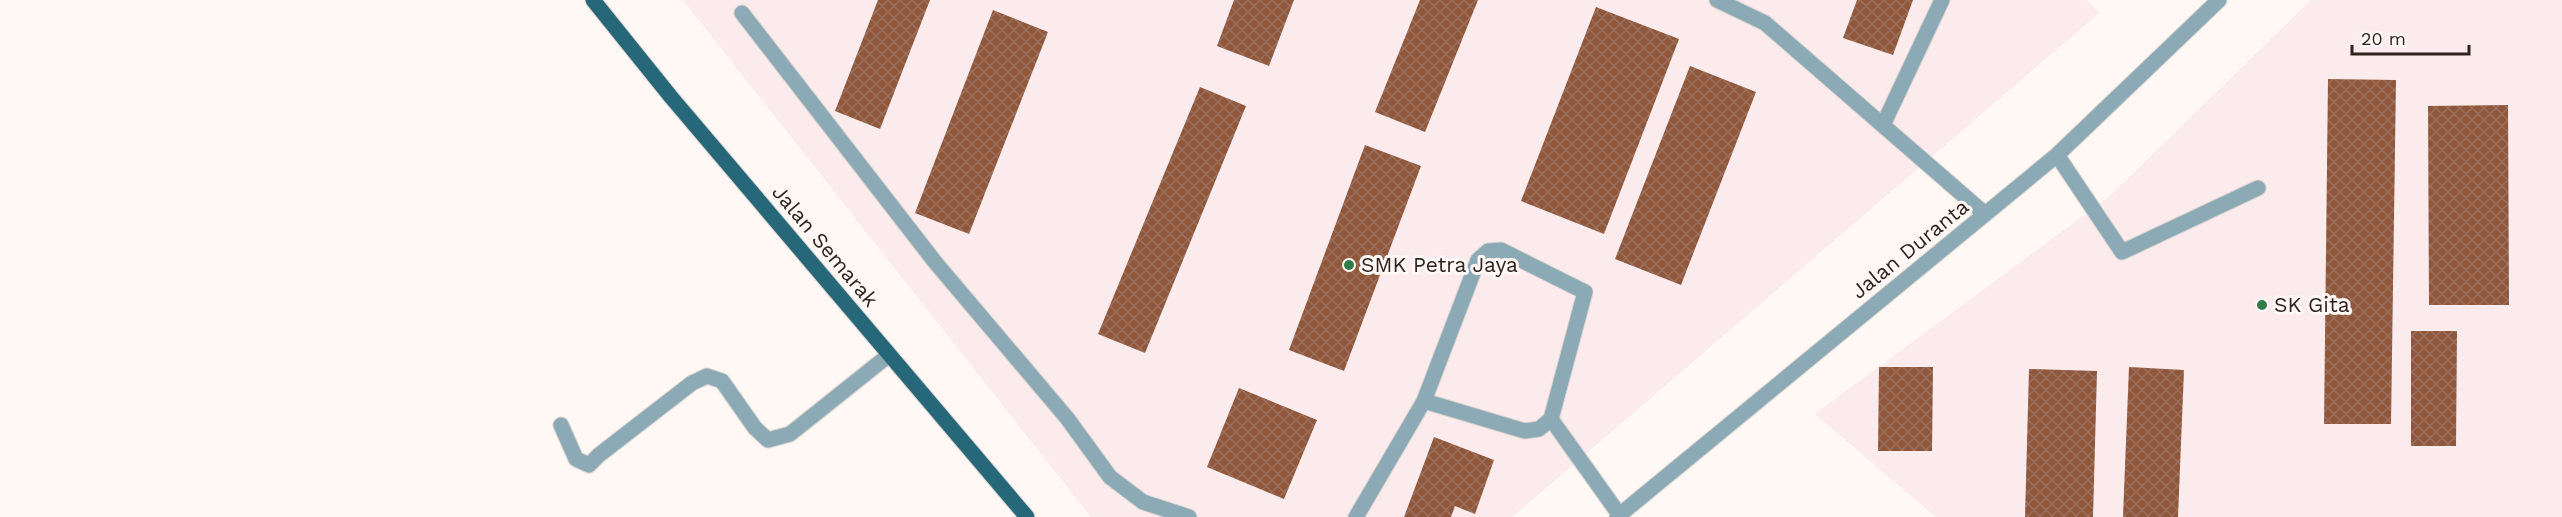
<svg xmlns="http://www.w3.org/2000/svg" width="2562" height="517" viewBox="0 0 2562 517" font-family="'Work Sans',sans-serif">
	<defs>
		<pattern id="building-cross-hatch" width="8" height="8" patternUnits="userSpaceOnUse" patternTransform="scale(1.5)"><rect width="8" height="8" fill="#8f573c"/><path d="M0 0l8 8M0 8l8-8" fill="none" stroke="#9c705c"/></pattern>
	</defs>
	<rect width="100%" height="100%" fill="#fff8f5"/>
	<!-- education -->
	<path fill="#fcebed" d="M683,0H2087L2099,13L1512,517H1091Z
		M2311,0H2562V517H1936L1815,414L2109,197Z"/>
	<!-- building -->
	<path fill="url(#building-cross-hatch)" d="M878,0H930L880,129L835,111Z
		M1234,0H1294L1269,66L1217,46Z
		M1420,0H1478L1425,132L1375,112Z
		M1857,0H1913L1893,55L1843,38Z
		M1596,7L1679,39L1604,234L1521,201Z
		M993,10L1048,32L969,234L915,213Z
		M1690,66L1756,92L1681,285L1615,259Z
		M2328,79L2396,80L2391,424H2324Z
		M1200,87L1246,106L1145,353L1098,334Z
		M2508,105L2509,305H2429L2428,106Z
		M1365,145L1421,166L1344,371L1289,350Z
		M2411,331H2457L2456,446H2411Z
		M1879,367H1933L1932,451H1878Z
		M2129,367L2184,370L2178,517H2123Z
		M2029,369L2097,371L2093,517H2025Z
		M1239,388L1317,420L1284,499L1207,467Z
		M1434,437L1494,460L1475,514L1455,506L1451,517H1404Z"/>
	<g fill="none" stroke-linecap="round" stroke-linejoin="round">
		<defs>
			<path id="minor" d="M1717,0L1765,23L1985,214
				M742,13L935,262L1067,418L1110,477L1143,502L1189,517
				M1883,125L1942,0
				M2057,155L2122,252L2258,188
				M1551,419L1621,517
				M561,425L576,459L589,465L599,455L692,383L707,376L722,381L755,428L768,440L790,434L889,355
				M1356,517L1424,401L1478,260L1488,251L1501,250L1585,292L1551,419L1539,429L1525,431L1424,401
				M1617,517L2057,155L2219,0"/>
			<path id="major" d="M593,0L671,97L1027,517"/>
		</defs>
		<!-- minor casing -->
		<use href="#minor" stroke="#dad2ce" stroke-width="17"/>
		<!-- major casing -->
		<use href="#major" stroke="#dad2ce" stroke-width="17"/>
		<!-- minor -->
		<use href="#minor" stroke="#8baab5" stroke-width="15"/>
		<!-- major -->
		<use href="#major" stroke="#26677a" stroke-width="15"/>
	</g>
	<!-- markers -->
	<g fill="#327b48" stroke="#fff8f5" stroke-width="2">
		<circle cx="1349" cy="265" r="6"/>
		<circle cx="2262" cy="305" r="6"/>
	</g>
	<g text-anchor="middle" stroke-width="6" stroke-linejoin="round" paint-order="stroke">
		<!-- street labels -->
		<g font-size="21" fill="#2f231e" stroke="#fff8f5">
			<text transform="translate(825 246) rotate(50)" y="7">Jalan Semarak</text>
			<text transform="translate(1910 249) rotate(-39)" y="7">Jalan Duranta</text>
		</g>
		<!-- poi labels -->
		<g font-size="21" fill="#2f231e" stroke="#fff8f5" text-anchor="start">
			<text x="1361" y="272">SMK Petra Jaya</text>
			<text x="2274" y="312">SK Gita</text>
		</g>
	</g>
	<!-- scale -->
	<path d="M2352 45v9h117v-9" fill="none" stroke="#2f231e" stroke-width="3"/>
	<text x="2361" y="45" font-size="18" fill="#2f231e" stroke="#fff8f5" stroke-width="4.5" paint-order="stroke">20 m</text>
</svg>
